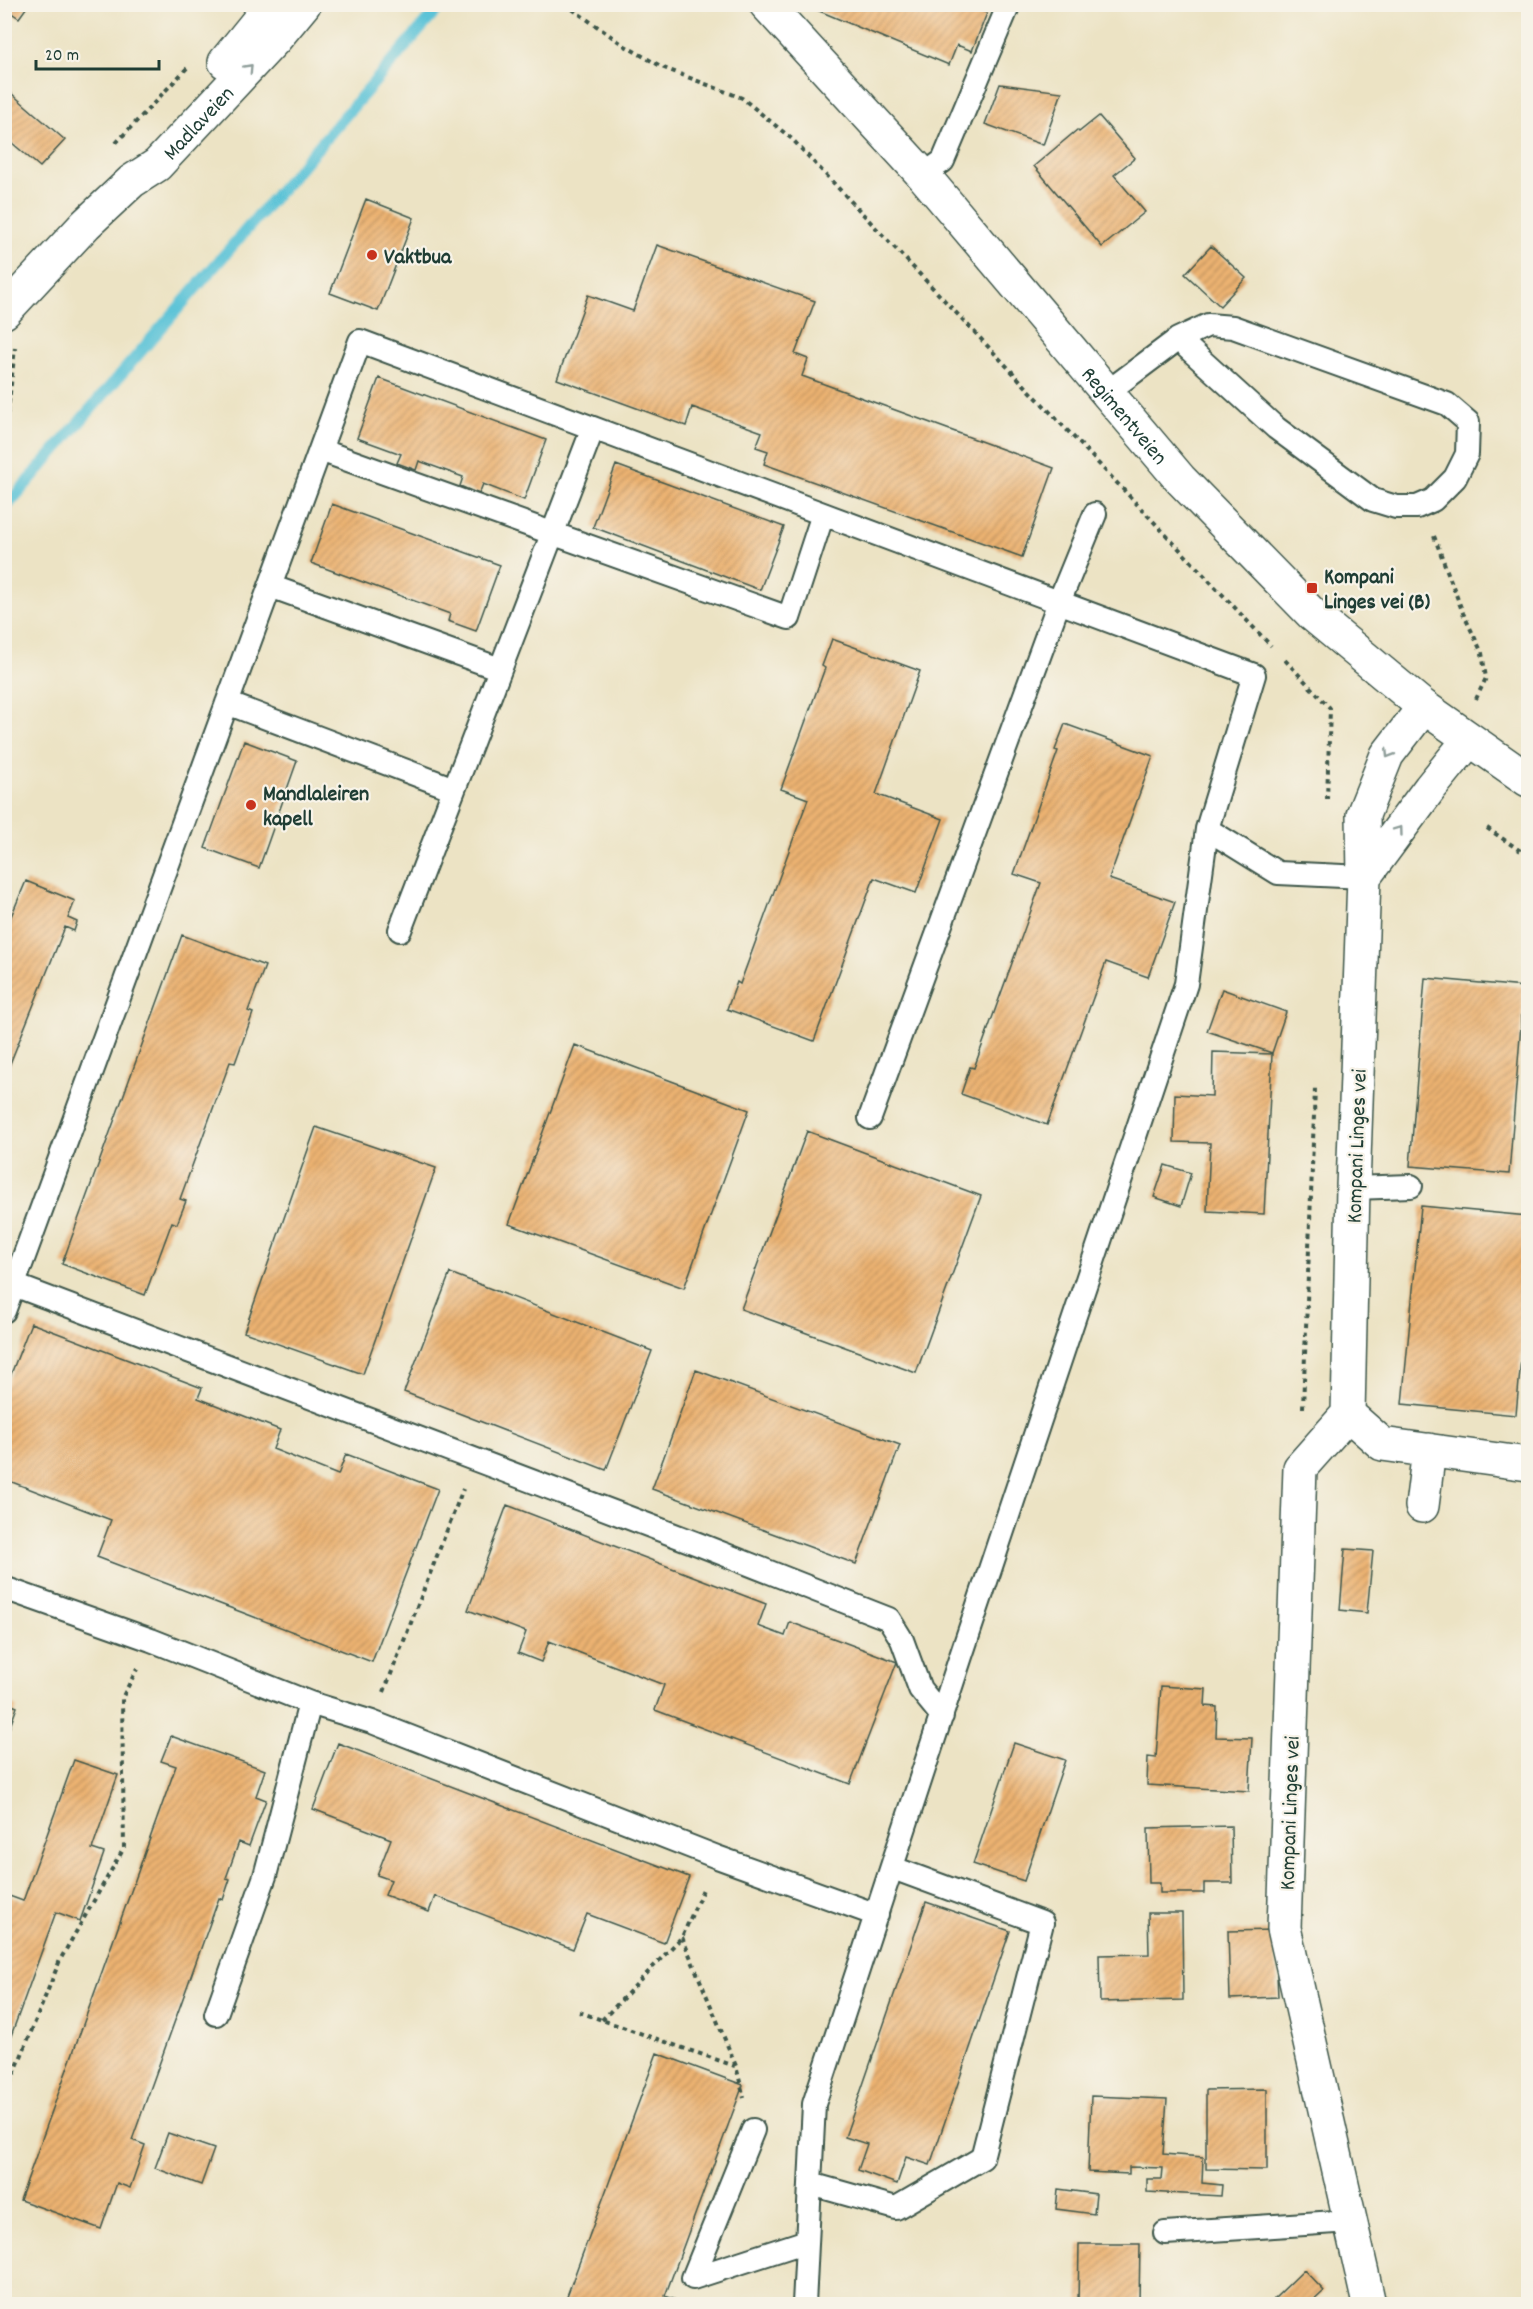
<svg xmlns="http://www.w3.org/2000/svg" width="1533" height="2309" viewBox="0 0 1533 2309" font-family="Dekko,sans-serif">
	<defs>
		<pattern id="building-hatch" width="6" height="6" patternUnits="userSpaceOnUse" patternTransform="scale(1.5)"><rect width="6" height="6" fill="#ecb271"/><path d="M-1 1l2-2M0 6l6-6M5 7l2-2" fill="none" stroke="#bf925e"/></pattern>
	</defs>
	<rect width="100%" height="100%" fill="#f7f3e8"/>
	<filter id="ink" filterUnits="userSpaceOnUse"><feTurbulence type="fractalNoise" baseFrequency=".0167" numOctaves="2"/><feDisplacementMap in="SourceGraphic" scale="12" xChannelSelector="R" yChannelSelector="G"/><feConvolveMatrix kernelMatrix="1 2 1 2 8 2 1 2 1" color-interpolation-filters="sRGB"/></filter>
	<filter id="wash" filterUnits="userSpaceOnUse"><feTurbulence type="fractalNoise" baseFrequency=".008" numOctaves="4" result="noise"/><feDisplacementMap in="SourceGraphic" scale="24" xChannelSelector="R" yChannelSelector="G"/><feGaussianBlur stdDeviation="1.35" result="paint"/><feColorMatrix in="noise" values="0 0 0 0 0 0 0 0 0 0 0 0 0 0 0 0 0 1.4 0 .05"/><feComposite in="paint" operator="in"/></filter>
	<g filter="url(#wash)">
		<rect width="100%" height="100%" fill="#ece3c4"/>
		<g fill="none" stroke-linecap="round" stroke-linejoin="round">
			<!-- stream -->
			<path stroke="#5bc3d7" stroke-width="12" d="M4,509L442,4"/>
		</g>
		<g id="blocks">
			<!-- building -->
			<path fill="url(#building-hatch)" d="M4,4H29L19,18L4,8Z
				M805,5H973L972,7L987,13L972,51L957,45L949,65Z
				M1000,84L1062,92L1043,145L985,124Z
				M4,87L65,140L40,167L4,136Z
				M1099,116L1135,158L1114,175L1145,212L1102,247L1034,166L1077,130L1079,132Z
				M366,199L414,218L378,311L330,293Z
				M657,245L815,301L795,354L808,359L802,376L1054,468L1022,557L764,464L768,451L756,447L762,432L692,407L686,426L557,379L588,295L633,311Z
				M1211,246L1246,278L1220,306L1185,274Z
				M379,378L546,440L524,500L483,484L479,494L460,486L463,477L419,461L416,470L397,463L401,454L357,438Z
				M616,465L784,527L760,590L593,527Z
				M332,504L500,565L476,631L448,621L450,614L311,563Z
				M832,639L920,671L876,794L943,819L916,893L874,878L814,1041L727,1009L737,982L740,984L808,799L781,789L825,668L822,666Z
				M1065,724L1153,756L1109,879L1175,902L1148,977L1106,962L1047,1125L961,1094L970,1067L974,1068L1041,883L1014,874L1058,751L1055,750Z
				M244,741L297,761L259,868L205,848Z
				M26,881L75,901L68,918L77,922L74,931L65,927L5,1076L4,933Z
				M182,935L265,966L248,1011L253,1013L235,1063L230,1062L180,1199L186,1201L177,1224L172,1222L145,1295L62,1264Z
				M1425,978L1524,987L1509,1174L1410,1166Z
				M1222,989L1286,1012L1272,1053L1207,1031Z
				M575,1045L749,1110L684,1288L509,1224Z
				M1213,1052L1272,1054L1264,1214L1207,1211L1210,1143L1174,1142L1175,1094L1212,1096Z
				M316,1127L436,1168L363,1374L244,1332Z
				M807,1131L981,1196L916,1373L741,1309Z
				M1165,1165L1191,1173L1181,1206L1154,1197Z
				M1421,1206L1528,1216V1281L1516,1415L1402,1404Z
				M450,1273L652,1351L606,1470L404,1392Z
				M31,1323L202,1388L198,1398L280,1430L273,1449L338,1475L346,1454L438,1489L372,1662L97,1557L111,1520L4,1479V1392Z
				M696,1370L900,1445L856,1564L652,1489Z
				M507,1505L766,1604L758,1626L785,1636L790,1622L897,1662L850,1784L655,1710L664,1685L549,1641L541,1662L518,1653L526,1632L468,1610Z
				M1345,1549L1373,1551L1367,1613L1340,1610Z
				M1161,1686L1206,1689L1205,1706L1217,1707L1216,1737L1252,1738L1249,1791L1147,1785L1148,1757L1156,1758Z
				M4,1702L17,1707L5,1740H4Z
				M171,1736L265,1770L256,1796L266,1800L249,1846L239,1842L226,1878L230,1879L223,1900L219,1898L132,2140L145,2145L130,2188L117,2183L101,2229L20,2200L176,1766L161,1761Z
				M338,1743L689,1877L664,1943L587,1914L573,1949L435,1896L429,1912L385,1895L391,1880L377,1875L391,1839L313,1809Z
				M1014,1743L1065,1760L1024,1881L973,1864Z
				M74,1760L118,1775L92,1849L104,1853L80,1921L56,1912L4,2055V1894L23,1901Z
				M1231,1826L1232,1883H1204V1893H1160V1883H1149L1148,1828Z
				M926,1902L1010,1931L930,2165L906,2157L897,2184L858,2170L867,2144L845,2137Z
				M1148,1913H1182L1183,2000L1100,2002L1099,1955L1149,1954Z
				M1275,1930L1278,1997L1230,1999L1228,1931Z
				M657,2053L743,2085L665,2296L687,2304H564Z
				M1267,2089V2170L1206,2169V2090Z
				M1091,2096L1167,2099L1163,2154L1203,2157L1202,2183L1222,2185L1221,2196L1147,2192V2179H1162L1163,2168L1129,2167V2174L1088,2172Z
				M168,2133L214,2149L201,2185L155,2168Z
				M1058,2189L1096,2194L1094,2214L1056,2209Z
				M1079,2244H1140L1139,2304H1078Z
				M1304,2270L1324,2291L1310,2304H1279L1274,2299Z"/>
		</g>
	</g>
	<g filter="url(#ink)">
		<use href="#blocks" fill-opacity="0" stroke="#3e564a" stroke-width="1.5"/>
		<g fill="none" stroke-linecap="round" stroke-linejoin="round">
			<defs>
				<path id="service" d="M923,175L943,161L1009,4
					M1106,393L1178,339L1276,428L1373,500L1396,507H1417L1433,500L1455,478L1467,454L1468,422L1447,404L1233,327L1208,325L1178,339
					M320,450L789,618L823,514
					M270,586L500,669
					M227,703L454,789
					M1207,829L1278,873L1364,877
					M400,930L593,428
					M870,1118L1059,602L1095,514
					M1353,1188L1411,1186
					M14,1285L698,1544L889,1619L902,1640L920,1689L942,1716
					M4,1311L360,341L1254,675L1207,829L1186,984L961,1656L814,2104L804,2304
					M4,1588L151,1640L310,1703L372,1722L717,1857L877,1915
					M216,2014L265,1876L310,1703
					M753,2130L693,2278L807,2241
					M811,2184L896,2208L982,2158L1042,1923L893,1868
					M1165,2233L1351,2221"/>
				<path id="minor" d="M1424,707L1387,755L1363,815L1364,877L1353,1188L1348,1414L1382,1444L1528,1464
					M1364,877L1430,788L1469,740
					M1348,1414L1300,1468L1284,1928L1369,2304
					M1422,1506L1429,1450"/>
				<g id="secondary">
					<path id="s1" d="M766,4L923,175L1180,479L1313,615L1424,707L1528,780"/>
					<path d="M225,62L272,4"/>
					<path id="s2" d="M4,312L86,224L132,181L157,165L275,39L304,4"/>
				</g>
			</defs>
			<!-- service casing -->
			<use href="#service" stroke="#3e564a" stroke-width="26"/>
			<!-- minor casing -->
			<use href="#minor" stroke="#3e564a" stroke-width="36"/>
			<!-- secondary casing -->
			<use href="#secondary" stroke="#3e564a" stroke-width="36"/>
			<!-- path -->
			<path stroke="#3e564a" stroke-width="4" stroke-dasharray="4.5 4.5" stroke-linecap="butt" d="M565,4L625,46L664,68L742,98L792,139L1271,646
				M116,143L187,68
				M4,421L8,411L15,348
				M1434,536L1463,613L1482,653L1486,678L1476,699
				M1285,660L1330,708L1327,799
				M1487,828L1528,856
				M1303,1408L1315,1088
				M384,1692L463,1489
				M682,1937L736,2066L744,2098
				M579,2012L735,2066
				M602,2020L682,1937L704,1887
				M4,2099L60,1960L124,1848L122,1698L137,1669"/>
			<!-- service -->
			<use href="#service" stroke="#fff" stroke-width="22"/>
			<!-- minor -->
			<use href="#minor" stroke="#fff" stroke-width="33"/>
			<!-- secondary -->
			<use href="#secondary" stroke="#fff" stroke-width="33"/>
		</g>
		<!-- one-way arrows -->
		<defs><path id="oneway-chevron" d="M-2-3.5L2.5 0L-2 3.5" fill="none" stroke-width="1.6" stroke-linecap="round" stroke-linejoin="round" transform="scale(1.5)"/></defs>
		<g stroke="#8f9e9a">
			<use href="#oneway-chevron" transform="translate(249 68) rotate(-47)"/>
			<use href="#oneway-chevron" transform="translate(1389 754) rotate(122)"/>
			<use href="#oneway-chevron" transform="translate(1399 830) rotate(-54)"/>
		</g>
	</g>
	<!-- markers -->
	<g fill="#c8321e" stroke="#f7f3e8" stroke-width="2">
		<circle cx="372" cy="255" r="6"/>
		<rect x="1306" y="582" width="12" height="12" rx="3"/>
		<circle cx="251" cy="805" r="6"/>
	</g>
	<g text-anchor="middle" stroke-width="4.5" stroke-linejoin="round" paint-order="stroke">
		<!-- street labels -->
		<g font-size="22" fill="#1f3d34" stroke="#f7f3e8">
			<text dy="8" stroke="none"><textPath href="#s2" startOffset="272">Madlaveien</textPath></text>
			<text dy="8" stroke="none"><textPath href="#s1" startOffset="546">Regimentveien</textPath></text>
			<text transform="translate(1355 1146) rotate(-88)" y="8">Kompani Linges vei</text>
			<text transform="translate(1288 1813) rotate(-88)" y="8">Kompani Linges vei</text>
		</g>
		<!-- poi labels -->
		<g font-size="22" font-weight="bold" fill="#1f3d34" stroke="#f7f3e8" text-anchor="start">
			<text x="384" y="263">Vaktbua</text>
			<text x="1324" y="583">Kompani<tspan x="1324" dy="25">Linges vei (B)</tspan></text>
			<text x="263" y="800">Mandlaleiren<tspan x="263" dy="25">kapell</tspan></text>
		</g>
	</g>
	<!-- margin -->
	<rect width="1533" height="2309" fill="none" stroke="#f7f3e8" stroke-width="24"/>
	<!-- scale -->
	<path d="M36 60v9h123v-9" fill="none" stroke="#1f3d34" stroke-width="3"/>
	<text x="45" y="60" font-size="18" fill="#1f3d34" stroke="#f7f3e8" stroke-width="4.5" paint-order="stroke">20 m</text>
</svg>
